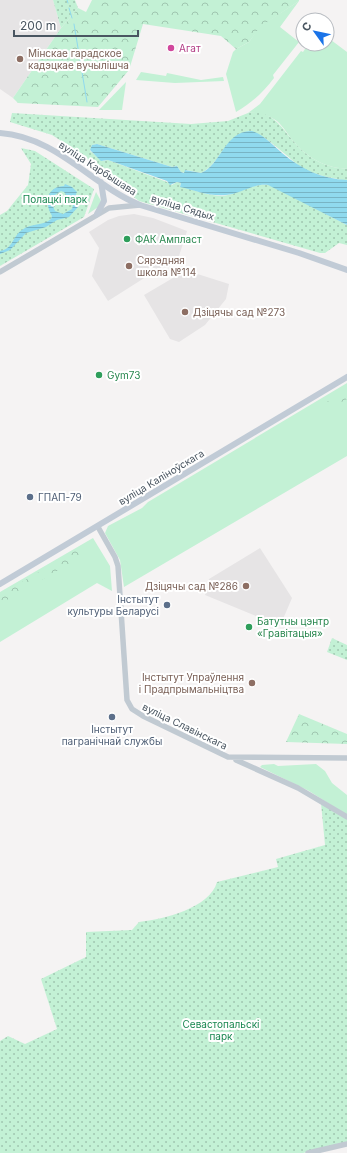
<svg xmlns="http://www.w3.org/2000/svg" width="347" height="1153" viewBox="0 0 347 1153" font-family="Inter,sans-serif">
	<defs>
		<pattern id="forest-crowns" width="20" height="18" patternUnits="userSpaceOnUse"><rect width="20" height="18" fill="#c3f1d5"/><path d="M2 6a3 3 0 1 1 6 0M12 15a3 3 0 1 1 6 0" fill="none" stroke="#a0c6b0"/></pattern>
		<pattern id="park-dots" width="8" height="8" patternUnits="userSpaceOnUse"><rect width="8" height="8" fill="#c3f1d5"/><path d="M2 2h.1M6 6h.1" fill="none" stroke="#a0c6b0" stroke-width="1.8" stroke-linecap="round"/></pattern>
		<pattern id="water-rules" width="6" height="5" patternUnits="userSpaceOnUse"><rect width="6" height="5" fill="#90daee"/><path d="M0 2.5h6" fill="none" stroke="#78b4c4"/></pattern>
	</defs>
	<rect width="100%" height="100%" fill="#f5f3f3"/>
	<!-- education -->
	<path fill="#e6e4e5" d="M0,0H53L61,28L13,98L0,89Z
		M134,214L153,218L187,231L179,256L108,301L92,276L99,248L89,232L108,220L119,216Z
		M188,271L229,284L226,299L205,325L179,342L170,339L144,295L178,275Z
		M260,548L292,598L280,626L205,595L209,579Z"/>
	<!-- grass -->
	<path fill="#c3f1d5" d="M299,1L280,27L299,42L273,75L274,78C263,93 251,103 236,112L226,74L233,52L236,49L249,42L259,27Z
		M327,37L347,52V168C329,170 306,157 295,143C289,137 284,127 277,121C269,115 257,112 248,113L260,104L301,51L303,52L305,49L310,48L313,44H327Z
		M141,72L166,76L167,73L201,80L223,77L224,81L175,83L136,80Z
		M126,82L122,110H99Z
		M96,192L101,201L98,207L88,214Z
		M347,383V456L124,587L120,560L105,533L108,526L142,508L148,502Z
		M93,538L110,566L112,591L97,583L0,642V592Z
		M274,764L278,766L316,764L325,771L332,783L347,795V815L309,791L260,767L262,765Z"/>
	<!-- forest -->
	<path fill="url(#forest-crowns)" d="M92,0H299V1L260,27L249,42L236,49L221,36L143,24L129,70L98,107L18,103L13,98L61,28L78,8L86,12Z
		M347,390V399L328,410L318,407Z
		M83,546L88,553L0,604V595Z
		M299,714L347,734V744L286,742Z"/>
	<!-- park -->
	<path fill="url(#park-dots)" d="M53,0H75L78,8L61,28Z
		M257,112C277,116 283,130 295,143C306,157 329,170 347,168V181C333,178 319,176 306,170C289,161 260,125 242,133C224,141 217,166 201,173L186,170L185,173L181,172L177,166L172,167L97,144L92,145L90,151L103,161L108,160L167,182L172,185L177,182L181,183L180,186C194,190 209,196 223,196C239,194 255,181 272,186L347,225V245L339,243L325,253H320L139,201L107,177L83,155L52,135L10,122L12,113L191,124L228,121L248,113Z
		M21,148L35,151L94,189L84,217L0,266V215L7,211L28,185L31,164Z
		M332,638L347,645V660L327,652Z
		M321,803L347,819V1143L303,1153H0V1041L8,1036L25,1044L57,1029L41,979L86,957V932L132,930L139,922C164,919 210,908 217,882L278,867L276,859L325,845Z"/>
	<!-- water -->
	<path fill="url(#water-rules)" fill-rule="evenodd" d="M252,131C264,135 273,145 282,153C301,169 322,179 347,180V225L268,185C254,183 240,194 226,195C211,197 194,190 180,187L181,183L177,182L170,185L167,181L108,160L101,161L90,150L92,145L97,144L172,167L177,166L181,172L184,173L185,170L201,173C221,165 225,130 252,131Z
		M65,184L72,187L77,192L76,194L78,207L69,217L57,220L46,227L26,233L10,250L0,254V251C13,249 12,237 22,230C31,223 43,226 51,219L52,216C44,203 46,187 64,186ZM61,191L64,192L67,196H72L74,202L72,209L63,214L55,211L52,204L53,196Z"/>
	<g fill="none" stroke-linecap="round" stroke-linejoin="round">
		<!-- stream -->
		<path stroke="#90daee" stroke-width="1" d="M67,0L68,3
			M69,8L72,18
			M74,24L87,102"/>
		<!-- tertiary -->
		<path stroke="#c1cad2" stroke-width="5.5" d="M0,272L109,208L140,205
			M98,527L115,557L118,566L127,700L132,709L143,716L228,757L347,758
			M236,760L298,788L347,817
			M308,1153L347,1144"/>
		<!-- secondary -->
		<path stroke="#c1cbd6" stroke-width="6" d="M0,133C57,137 91,185 140,205L299,253L347,270
			M97,214L104,201L101,182
			M0,584L347,377"/>
	</g>
	<!-- markers -->
	<circle fill="#d1479c" stroke="#fff" stroke-width="1.5" cx="171" cy="48" r="4"/>
	<g fill="#8d6e63" stroke="#fff" stroke-width="1.5">
		<circle cx="20" cy="59" r="4"/>
		<circle cx="129" cy="266" r="4"/>
		<circle cx="185" cy="312" r="4"/>
		<circle cx="246" cy="586" r="4"/>
		<circle cx="252" cy="683" r="4"/>
	</g>
	<g fill="#2e9e5b" stroke="#fff" stroke-width="1.5">
		<circle cx="127" cy="239" r="4"/>
		<circle cx="99" cy="375" r="4"/>
		<circle cx="249" cy="627" r="4"/>
	</g>
	<g fill="#5c6f8a" stroke="#fff" stroke-width="1.5">
		<circle cx="30" cy="497" r="4"/>
		<circle cx="167" cy="605" r="4"/>
		<circle cx="112" cy="717" r="4"/>
	</g>
	<g text-anchor="middle" stroke-width="4" stroke-linejoin="round" paint-order="stroke">
		<!-- hotel labels -->
		<g font-size="10" fill="#b23c85" stroke="#fff" text-anchor="start">
			<text x="179" y="52">Агат</text>
		</g>
		<!-- education labels -->
		<g font-size="10" fill="#785e54" stroke="#fff" text-anchor="start">
			<text x="28" y="57">Мінскае гарадское<tspan x="28" dy="12">кадэцкае вучылішча</tspan></text>
			<text x="137" y="264">Сярэдняя<tspan x="137" dy="12">школа №114</tspan></text>
			<text x="193" y="316">Дзіцячы сад №273</text>
			<text x="238" y="590" text-anchor="end">Дзіцячы сад №286</text>
			<text x="244" y="681" text-anchor="end">Інстытут Упраўлення<tspan x="244" dy="12">і Прадпрымальніцтва</tspan></text>
		</g>
		<!-- street labels -->
		<g font-size="10" fill="#4a5661" stroke="#fff">
			<text transform="translate(98 168) rotate(33)" y="4">вуліца Карбышава</text>
			<text transform="translate(183 207) rotate(17)" y="4">вуліца Сядых</text>
			<text transform="translate(161 477) rotate(-31)" y="4">вуліца Каліноўскага</text>
			<text transform="translate(185 726) rotate(26)" y="4">вуліца Славінскага</text>
		</g>
		<!-- park labels -->
		<g font-size="10" fill="#17864f" stroke="#fff">
			<text x="55" y="203">Полацкі парк</text>
			<text x="221" y="1028">Севастопальскі<tspan x="221" dy="12">парк</tspan></text>
		</g>
		<!-- leisure labels -->
		<g font-size="10" fill="#27864d" stroke="#fff" text-anchor="start">
			<text x="135" y="243">ФАК Ампласт</text>
			<text x="107" y="379">Gym73</text>
			<text x="257" y="625">Батутны цэнтр<tspan x="257" dy="12">«Гравітацыя»</tspan></text>
		</g>
		<!-- service labels -->
		<g font-size="10" fill="#4e5e75" stroke="#fff" text-anchor="start">
			<text x="38" y="501">ГПАП-79</text>
			<text x="159" y="603" text-anchor="end">Інстытут<tspan x="159" dy="12">культуры Беларусі</tspan></text>
			<text x="112" y="733" text-anchor="middle">Інстытут<tspan x="112" dy="12">пагранічнай службы</tspan></text>
		</g>
	</g>
	<!-- north arrow -->
	<g transform="translate(315 32) rotate(303)"><circle r="19" fill="#ffffff" stroke="#b7bbc0"/>
	<path d="M0-3L7 15L0 10L-7 15Z" fill="#1a73e8"/>
	<text y="-6" font-size="11" font-weight="bold" text-anchor="middle" fill="#4a5661">С</text>
	</g>
	<!-- scale -->
	<path d="M14 30v6h124v-6" fill="none" stroke="#4a5661" stroke-width="2"/>
	<text x="20" y="30" font-size="12" fill="#4a5661" stroke="#ffffff" stroke-width="3" paint-order="stroke">200 m</text>
</svg>
